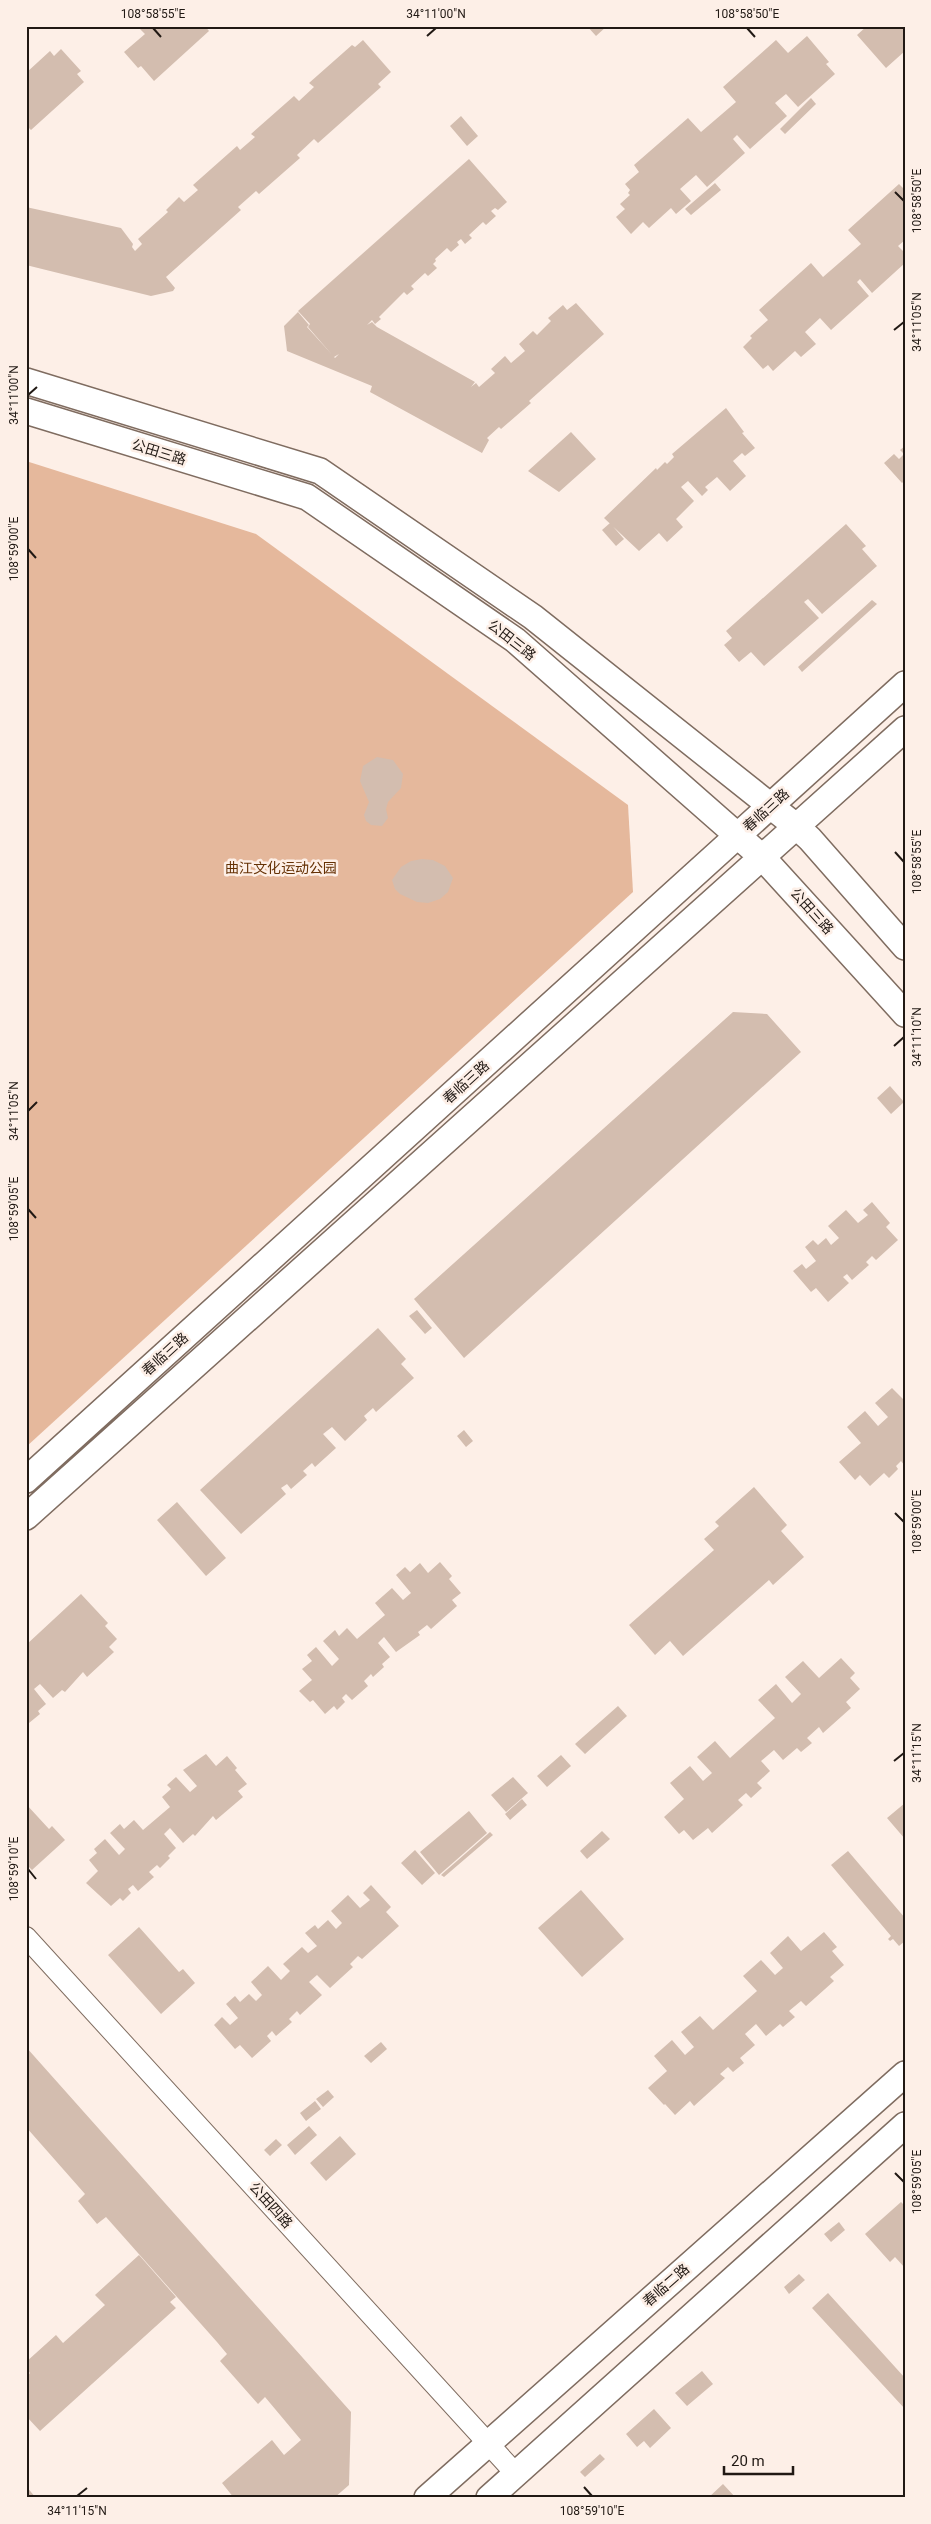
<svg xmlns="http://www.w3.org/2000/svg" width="931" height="2524" viewBox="0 0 931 2524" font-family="Roboto,'Noto Sans SC',sans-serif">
	<rect width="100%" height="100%" fill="#fdefe7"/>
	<!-- green -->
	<path fill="#e5b89c" d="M26,461L256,534L628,805L633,892L26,1447Z"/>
	<!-- building -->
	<path fill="#d3bdaf" d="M144,26H205L209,31L154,81L141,66L138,68L124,52L145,34L140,29Z
		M587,26H607L596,36Z
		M867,26H905V51L886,68L857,35Z
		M807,36L829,62L826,64L835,74L798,107L786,94L775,103L787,116L750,149L737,135L733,139L745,153L707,187L696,175L680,189L691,201L676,214L671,208L649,228L643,222L631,234L616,217L625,209L620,204L630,195L628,193L630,190L625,184L639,172L634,165L688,118L701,132L736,102L723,87L776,40L788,53Z
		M363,40L391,72L378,84L381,87L318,143L314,139L297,155L300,158L259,194L256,191L238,207L241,210L166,277L175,288L173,291L151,296L26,265V207L121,228L133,244L132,247L135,251L142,244L138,239L168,212L166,210L179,197L184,202L198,190L193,185L237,146L240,150L255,137L251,134L294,96L299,101L314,87L309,83L352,45L355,47Z
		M61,49L81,71L77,74L84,82L31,130L26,125V73L50,51L54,56Z
		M811,98L816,104L785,134L780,129Z
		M461,116L478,136L467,146L450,126Z
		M469,159L507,202L498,210L495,208L491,211L496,216L486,225L483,222L469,235L472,238L465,244L461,239L457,242L459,245L451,252L447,248L435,259L436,261L433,264L437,268L428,276L425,273L411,286L414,289L407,295L404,292L379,317L381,319L375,324L372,320L367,325L372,322L377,327L475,382L471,387L476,383L479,387L495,373L491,369L505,356L511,363L525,351L519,344L533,331L537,335L551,321L548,318L563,305L567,310L576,303L604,334L529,401L531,403L501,429L499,427L487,438L489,440L482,453L370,392L372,386L287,351L284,326L298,312L309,325L305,329L307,327L335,358L339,354L334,357L308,327L310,324L298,311Z
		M715,183L721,190L691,215L685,209Z
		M899,184L905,190V240L898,246L905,253V263L872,293L860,279L857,282L869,296L831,330L820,318L805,332L816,344L801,357L795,351L773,371L768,365L763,369L743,347L752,338L750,336L768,320L759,310L811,263L823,277L861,244L848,230Z
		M726,408L744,432L742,433L755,448L745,456L742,453L733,461L746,476L730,491L717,477L705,487L708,490L702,496L688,481L681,487L694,501L676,519L683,527L667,542L659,533L639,551L604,518L656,468L657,470L665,462L667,464L674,457L672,454Z
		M571,432L596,459L559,492L528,471Z
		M905,446V480L902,483L884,463L894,454L899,459L904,454L900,450Z
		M610,523L624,539L616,546L602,530Z
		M846,524L866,546L862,549L877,566L822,614L808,599L804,602L819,618L764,666L751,652L739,662L724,645L732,638L726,631Z
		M872,600L877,604L802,672L798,667Z
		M377,757L393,760L403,774L401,788L388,802L386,809L388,818L382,826L371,825L366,821L364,815L369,802L360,781L363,766Z
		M422,859L433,860L445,866L453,878L448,892L440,899L428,903L417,902L400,894L395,889L392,880L401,867L411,861Z
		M733,1012L767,1014L801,1052L464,1358L414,1299Z
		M890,1086L904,1102L891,1114L877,1098Z
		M872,1202L890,1223L886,1227L898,1240L876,1260L872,1256L866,1262L869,1265L852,1280L847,1274L843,1277L849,1283L828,1302L816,1288L811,1292L793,1271L802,1264L806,1269L816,1261L805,1247L813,1240L818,1245L826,1238L831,1245L839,1238L828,1226L846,1210L858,1223L868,1215L863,1210Z
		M417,1310L432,1328L425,1334L409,1316Z
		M378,1328L406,1359L401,1364L414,1378L376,1412L373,1408L364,1416L367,1420L345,1441L332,1427L323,1434L336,1448L315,1467L312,1463L303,1471L307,1475L291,1489L287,1484L281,1488L286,1494L241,1534L200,1490Z
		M892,1388L905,1401V1466L901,1461L896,1466L898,1469L889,1478L884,1473L870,1486L860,1475L855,1480L839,1462L861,1443L847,1427L865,1411L878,1426L888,1417L875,1403Z
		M464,1430L473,1441L466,1447L457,1436Z
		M754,1487L787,1525L781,1531L804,1557L773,1585L769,1580L683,1656L670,1641L655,1655L629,1625L714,1550L704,1539L719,1526L715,1522Z
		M177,1502L226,1558L206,1576L157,1520Z
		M440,1562L452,1576L449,1579L461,1593L452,1600L457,1606L431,1629L427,1625L418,1632L420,1635L396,1652L384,1637L378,1643L390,1657L382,1664L384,1667L373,1677L371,1674L364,1681L368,1686L352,1700L346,1694L342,1698L345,1702L337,1710L334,1706L325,1714L313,1700L310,1702L299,1691L312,1680L302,1669L312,1661L307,1655L316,1647L332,1666L339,1659L323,1641L335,1630L339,1636L347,1628L357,1639L385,1615L375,1603L392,1588L403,1600L411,1593L396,1575L405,1567L410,1572L420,1563L428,1573Z
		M81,1594L108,1623L105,1626L117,1639L109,1647L114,1652L87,1677L83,1672L65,1692L62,1690L53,1698L40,1684L34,1689L46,1704L38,1711L40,1714L29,1723L26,1722V1645Z
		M841,1658L855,1673L850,1678L860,1689L846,1702L851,1708L823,1733L819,1727L807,1738L812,1743L801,1752L797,1748L783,1760L774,1750L761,1761L770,1771L757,1783L762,1788L751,1798L746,1793L738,1800L743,1805L712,1833L708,1828L693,1840L684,1830L679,1834L664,1817L684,1799L670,1783L690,1766L703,1781L712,1773L697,1757L715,1741L730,1758L775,1718L758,1700L776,1684L792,1703L801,1694L785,1677L803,1661L819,1678Z
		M618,1706L627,1716L585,1754L575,1744Z
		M206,1754L216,1766L227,1756L237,1768L235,1770L247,1784L238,1791L243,1797L216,1820L213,1816L195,1836L193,1834L183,1843L170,1828L164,1834L176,1848L168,1856L170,1858L160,1868L157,1865L149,1872L154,1877L138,1891L133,1885L128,1889L131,1893L123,1901L120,1898L111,1906L86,1883L98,1871L89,1860L97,1853L94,1849L105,1839L119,1855L125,1849L110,1833L120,1824L124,1829L134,1820L143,1830L170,1807L162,1797L171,1789L167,1785L176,1777L190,1792L197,1786L183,1770Z
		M561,1755L571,1766L547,1787L537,1776Z
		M513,1777L528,1793L506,1812L491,1795Z
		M522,1799L527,1805L510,1820L505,1814Z
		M905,1803V1839L887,1818Z
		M26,1804L49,1829L52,1826L65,1840L32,1870L26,1864Z
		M469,1811L487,1833L439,1875L420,1852Z
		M602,1831L610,1839L587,1859L580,1851Z
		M490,1832L493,1835L444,1877L441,1875Z
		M415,1850L435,1873L422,1885L401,1863Z
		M848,1851L905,1918V1941L899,1946L893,1939L890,1941L888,1939L891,1936L831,1865Z
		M371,1885L391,1907L386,1912L399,1926L362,1959L358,1956L350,1964L353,1967L330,1988L317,1975L309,1982L322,1995L300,2015L297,2011L289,2019L292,2022L276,2036L272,2031L267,2036L271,2041L252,2058L240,2045L235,2049L214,2025L222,2017L230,2025L238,2018L226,2004L235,1996L240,2002L249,1994L256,2001L262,1995L251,1982L268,1966L281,1980L290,1971L283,1964L302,1947L308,1953L317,1946L305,1933L315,1925L318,1929L328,1920L336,1929L342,1923L331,1911L348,1895L360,1908L370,1900L363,1893Z
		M581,1890L624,1939L582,1977L538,1928Z
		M139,1927L179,1972L183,1969L195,1983L161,2014L108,1955Z
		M824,1932L837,1947L832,1951L844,1965L830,1977L834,1981L806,2006L801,2001L789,2011L795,2017L783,2027L780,2024L766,2036L756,2024L745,2034L755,2045L740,2058L744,2063L733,2072L728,2067L720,2074L725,2078L694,2106L690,2101L675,2115L665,2104L664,2105L648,2088L667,2071L654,2056L672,2040L685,2055L694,2047L681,2032L700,2016L713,2030L757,1991L743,1976L761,1960L775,1975L783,1968L770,1953L788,1936L801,1951Z
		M381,2042L387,2049L371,2063L364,2056Z
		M26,2047L351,2412L349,2485L334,2498H234L222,2483L272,2440L284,2455L301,2440L265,2397L258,2404L220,2361L227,2354L217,2342L106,2217L97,2224L78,2201L85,2194L26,2127Z
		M328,2090L334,2097L323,2107L316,2099Z
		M315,2101L321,2109L306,2121L300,2113Z
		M309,2126L317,2135L295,2155L287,2145Z
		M340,2136L356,2154L326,2181L310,2163Z
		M276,2139L282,2145L270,2156L264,2150Z
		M901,2202L905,2206V2268L895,2257L890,2262L865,2234Z
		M839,2222L845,2230L831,2242L824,2234Z
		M139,2255L176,2297L170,2302L176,2308L40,2431L26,2416V2377L30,2373L26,2369V2362L56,2335L63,2343L105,2305L95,2295Z
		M799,2274L805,2280L789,2294L784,2287Z
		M828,2293L905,2378V2409L812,2308Z
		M702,2371L713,2384L687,2406L675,2393Z
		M654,2409L671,2428L650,2448L644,2441L637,2447L626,2434Z
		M600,2454L605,2459L585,2477L580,2472Z
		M723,2484L736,2498H708Z
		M26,2486L36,2498H26Z"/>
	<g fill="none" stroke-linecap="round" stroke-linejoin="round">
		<defs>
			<path id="minor" d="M26,1937L516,2474"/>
			<path id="tertiary" d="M26,381L320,471L533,617L797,827L810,839L905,947
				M26,411L307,497L515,640L763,858L905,1014
				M26,1480L905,684
				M26,1517L905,729
				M427,2498L905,2074
				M489,2498L905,2125"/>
		</defs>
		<!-- minor casing -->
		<use href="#minor" stroke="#7f6c60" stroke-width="22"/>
		<!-- tertiary casing -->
		<use href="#tertiary" stroke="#7f6c60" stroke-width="28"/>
		<!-- minor -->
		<use href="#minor" stroke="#fff" stroke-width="20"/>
		<!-- tertiary -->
		<use href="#tertiary" stroke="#fff" stroke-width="25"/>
	</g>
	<!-- ticks -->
	<path fill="none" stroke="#211914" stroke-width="2" d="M153,28L161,37M747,28L755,37M427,36L436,28M895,192L904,201M894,330L904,322M28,395L37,387M28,549L36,558M895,852L904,862M894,1046L904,1037M28,1111L37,1102M28,1209L36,1218M895,1513L904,1522M894,1761L904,1753M28,1869L36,1879M895,2173L904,2182M584,2487L592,2496M77,2496L87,2488"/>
	<g text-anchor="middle" stroke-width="5" stroke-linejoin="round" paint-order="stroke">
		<!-- street labels -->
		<g font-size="14" fill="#211914" stroke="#fdefe7">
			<text transform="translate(159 452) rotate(17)" y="5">公田三路</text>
			<text transform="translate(512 640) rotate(38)" y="5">公田三路</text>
			<text transform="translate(766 810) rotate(-42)" y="5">春临三路</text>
			<text transform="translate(812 911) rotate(48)" y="5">公田三路</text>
			<text transform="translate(466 1082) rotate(-42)" y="5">春临三路</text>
			<text transform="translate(165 1354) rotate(-42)" y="5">春临三路</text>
			<text transform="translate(271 2205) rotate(48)" y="5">公田四路</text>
			<text transform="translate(666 2285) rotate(-41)" y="5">春临二路</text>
		</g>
		<!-- park labels -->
		<g font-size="14" fill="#653104" stroke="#fdefe7">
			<text x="281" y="873">曲江文化运动公园</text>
		</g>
	</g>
	<!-- border -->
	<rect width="931" height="2524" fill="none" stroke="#fdefe7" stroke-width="55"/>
	<!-- scale -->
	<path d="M724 2466v8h69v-8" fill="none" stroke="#211914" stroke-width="2.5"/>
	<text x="731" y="2466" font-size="15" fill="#211914" stroke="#fdefe7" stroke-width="4" paint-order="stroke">20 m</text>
	<rect x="28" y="28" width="876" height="2468" fill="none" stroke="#211914" stroke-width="2"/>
	<g font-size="12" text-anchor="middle" fill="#211914">
		<text x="153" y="18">108°58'55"E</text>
		<text x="436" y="18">34°11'00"N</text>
		<text x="747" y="18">108°58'50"E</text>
		<text transform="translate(917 201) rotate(-90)" y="4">108°58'50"E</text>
		<text transform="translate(917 322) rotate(-90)" y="4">34°11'05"N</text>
		<text transform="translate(14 395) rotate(-90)" y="4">34°11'00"N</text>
		<text transform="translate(14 549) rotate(-90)" y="4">108°59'00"E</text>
		<text transform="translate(917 862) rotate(-90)" y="4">108°58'55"E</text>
		<text transform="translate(917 1037) rotate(-90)" y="4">34°11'10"N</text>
		<text transform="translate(14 1111) rotate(-90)" y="4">34°11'05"N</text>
		<text transform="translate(14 1209) rotate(-90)" y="4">108°59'05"E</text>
		<text transform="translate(917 1522) rotate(-90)" y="4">108°59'00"E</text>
		<text transform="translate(917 1753) rotate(-90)" y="4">34°11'15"N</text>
		<text transform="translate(14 1869) rotate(-90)" y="4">108°59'10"E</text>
		<text transform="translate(917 2182) rotate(-90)" y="4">108°59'05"E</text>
		<text x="77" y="2515">34°11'15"N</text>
		<text x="592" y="2515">108°59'10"E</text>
	</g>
</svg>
